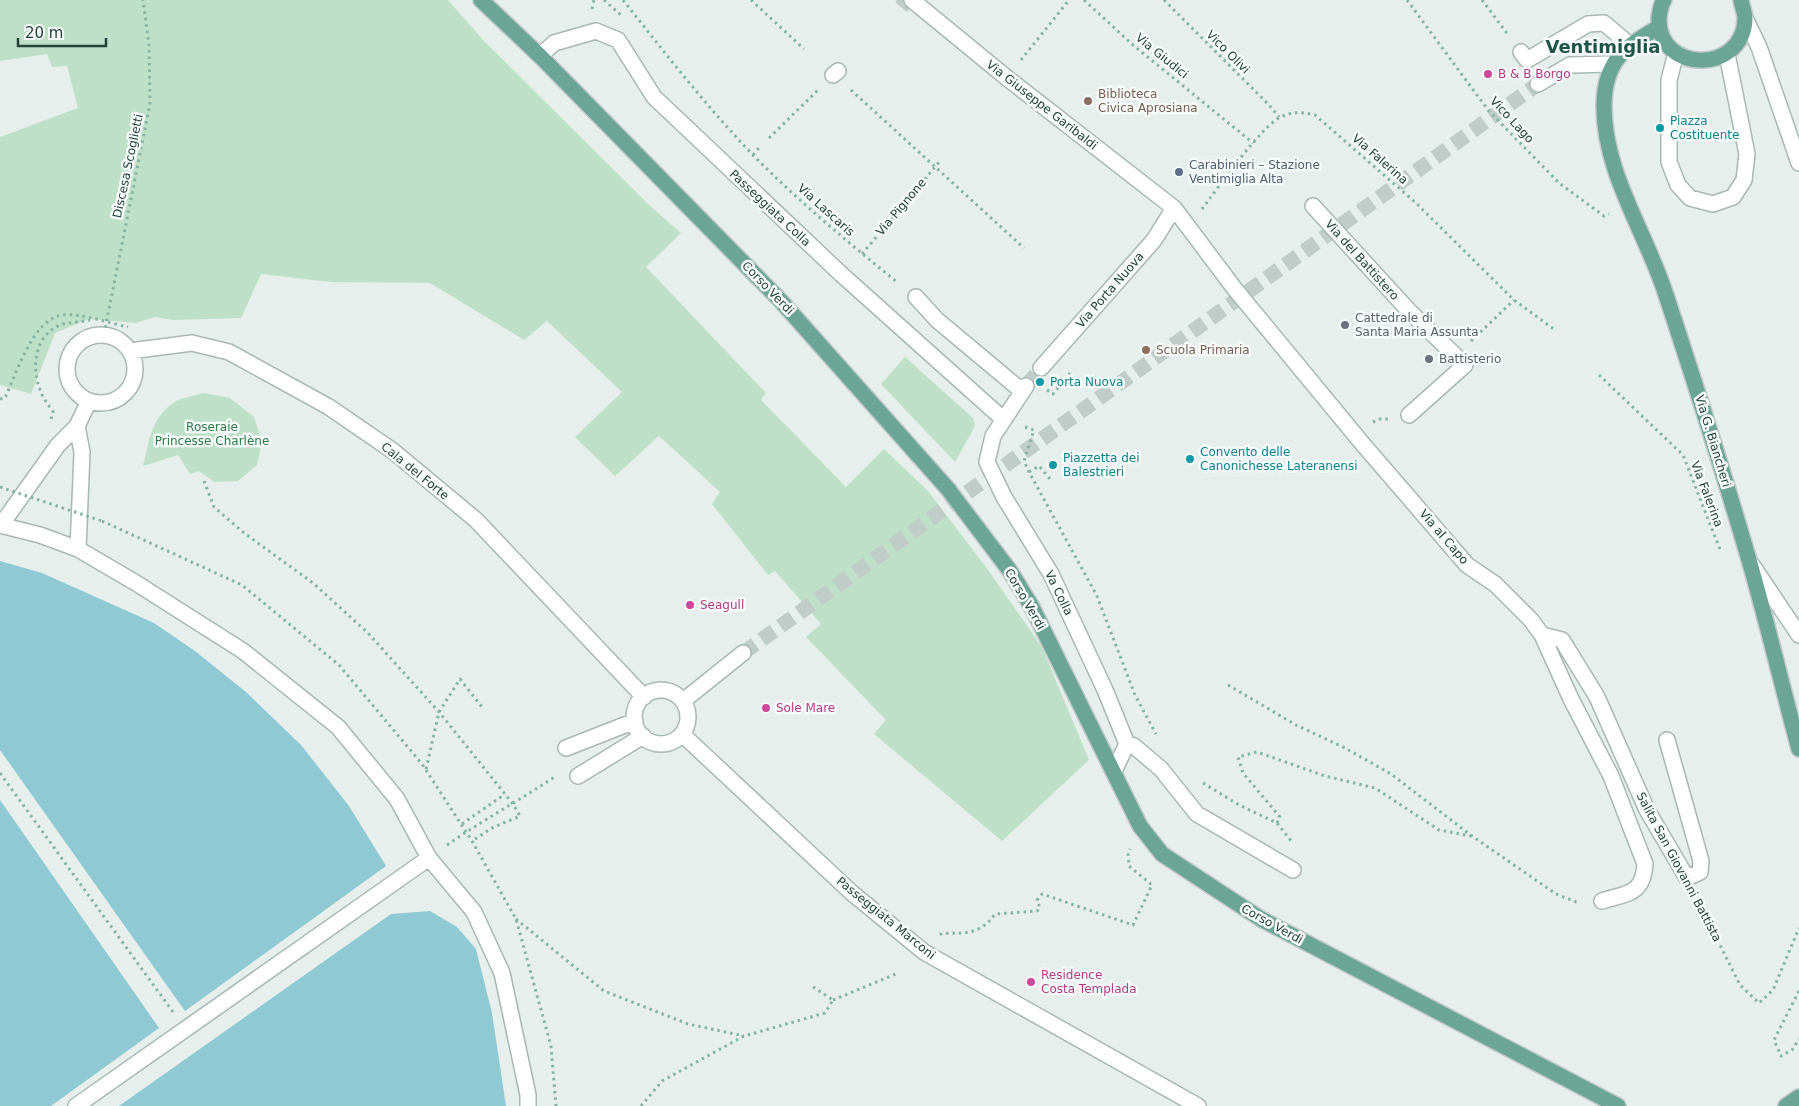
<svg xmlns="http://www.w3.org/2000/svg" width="1799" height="1106" viewBox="0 0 1799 1106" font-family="'DejaVu Sans',sans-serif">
	<rect width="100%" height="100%" fill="#e6efeb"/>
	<!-- green -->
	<path fill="#bfe0c8" d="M0,0H448L484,41L649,205L681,233L646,267L766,393L761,400L846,487L884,449L928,491L986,567L1042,647L1089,760L1002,841L874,734L886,720L806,637L821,624L775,571L768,575L712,504L720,492L659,436L615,476L575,437L622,392L547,321L524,340L430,283L331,282L261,274L241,318L173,320L155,317L136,323L89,319L55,333L31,394L0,385V137L78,108L67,66L52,67L47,54L0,61Z
		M905,357L973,418L975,426L955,462L881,384Z
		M204,393L230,398L254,417L262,442L257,465L238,481L214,482L199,471L190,474L178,455L143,466C149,442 151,419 173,403C181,397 195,396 204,393Z"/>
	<!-- water -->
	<path fill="#8ec9d4" d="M0,561L42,573L154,623L195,651L246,692L301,745L349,806L386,866L185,1011L0,750Z
		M0,800L159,1028L51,1106H0Z
		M430,911L457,927L476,949L492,1013L506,1106H119L391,914Z"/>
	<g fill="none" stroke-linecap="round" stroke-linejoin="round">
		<!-- minor-tunnel -->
		<path stroke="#bfccc8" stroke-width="15" stroke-dasharray="15 8" stroke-linecap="butt" d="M901,7L907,0
			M1026,386L1041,368
			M743,653L1538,84"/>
		<defs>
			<path id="minor" d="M912,0L1007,78L1174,208L1234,288L1361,442L1467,565L1495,584L1531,620L1542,635L1571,699L1611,776L1645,864C1643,895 1627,893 1602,901
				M1745,18L1759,47L1799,163
				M1521,52L1527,60L1588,24L1604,23L1630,45
				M1676,53L1669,80V162L1678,185L1690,198L1713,204L1733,197L1744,180L1747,154L1727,54
				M540,56L554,43L596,31L618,40L654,97L841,274L1003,419
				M833,75L838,71
				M1538,84L1570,65L1611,64
				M1313,206L1410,312L1465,365L1409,415
				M916,297L937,320L1022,391
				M67 369a34 34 0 1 1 68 0a34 34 0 1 1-68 0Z
				M130,351L192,343L229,352L329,407L393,451L476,520L644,697
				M1041,368L1154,240L1174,208
				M1026,386L993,436L987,462L1004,497L1051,574L1105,690L1127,744L1114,771
				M77,426L82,452L78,549
				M0,525L40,535L78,549L136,583L243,651L338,727L397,799L429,858L474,912L502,973L528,1095V1106
				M1,525L58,445L77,426L89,401
				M1752,565L1799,635
				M1542,635L1562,640L1597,697L1647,810L1687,878L1700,872L1701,861L1667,740
				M634 717a27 27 0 1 1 54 0a27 27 0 1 1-54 0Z
				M683,701L743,653
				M682,734L852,893L924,952L1198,1106
				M1127,744L1134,746L1161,769L1197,814L1293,870
				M566,748L635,721
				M578,776L643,736
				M76,1106L429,858"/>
			<path id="major" d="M481,0L540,56L780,300L948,489L1010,571L1032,607L1140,826L1162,854L1261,919L1618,1106
				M1664,0C1660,6 1660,11 1659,18C1657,73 1743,75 1745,19C1745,13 1742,6 1741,0
				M1659,27C1625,47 1605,60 1604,104C1603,172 1646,232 1666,295C1695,383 1723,471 1749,560C1767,622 1782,686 1799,749
				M1786,1106L1799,1097"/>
		</defs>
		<!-- minor casing -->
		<use href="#minor" stroke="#a8b8b2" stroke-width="18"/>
		<!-- major casing -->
		<use href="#major" stroke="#c2cac8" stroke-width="18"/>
		<!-- path -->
		<path stroke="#86b3a5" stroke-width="3" stroke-dasharray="2.5 4" stroke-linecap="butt" d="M604,0L622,16
			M623,0C665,53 706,106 753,155C798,201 848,242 898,283
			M751,0L804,49
			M1084,0L1133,45L1253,143
			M1164,0L1269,105L1279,117
			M1407,0L1488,110L1559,183L1604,216L1609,214
			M1482,0L1509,36
			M592,9L594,0
			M1021,60L1069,0
			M851,90L1024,248
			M769,138L818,90
			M753,155L759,148
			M1202,209C1217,189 1262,125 1281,117C1293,111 1302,112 1315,115L1416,203L1514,300L1555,330
			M862,254L940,161
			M104,334L150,104L149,45L143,0
			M1471,341L1514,300
			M1599,375L1683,455L1721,552
			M1047,390L1053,394L1070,373
			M0,399L5,398C16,375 33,318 63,315C81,313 109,323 128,327
			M51,419L53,412C49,405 43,399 41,392C30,367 35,333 63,324C72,322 81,322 90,320
			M1373,422L1380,419H1389
			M1025,427L1034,430L1024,461L1029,472L1097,596L1135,695L1156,734
			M1029,472L1039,466L1050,479
			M204,481L214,507L244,533L313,583L368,633L439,712L513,804L520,816L492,828L472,841
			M102,521L242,585L339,665L422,764L472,841L516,919L551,1046L556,1106
			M1228,685L1296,725L1345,748L1391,774L1472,836L1556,894L1579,903
			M426,769L439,712L460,679L482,707
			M0,773L173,1012
			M1203,783L1239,805L1277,823L1292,842
			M1277,823L1280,817L1243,773L1238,757L1257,752L1325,776L1375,788L1439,830L1471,836
			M462,824L505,794
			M447,845C483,820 520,800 556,776
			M1697,899L1740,985L1759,1003L1773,990L1799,928
			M516,919L604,991L688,1024L744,1036
			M940,935L942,933C965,934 981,934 995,914L1037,911L1040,908L1037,900L1042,894L1133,925L1152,885L1129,866L1128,853L1130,849
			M1799,991L1774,1040L1781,1056L1792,1050L1799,1039
			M833,1000L898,973
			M641,1106L662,1081L744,1036L825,1013L833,1000L813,987"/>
		<!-- minor -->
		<use href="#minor" stroke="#fff" stroke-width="15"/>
		<!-- major -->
		<use href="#major" stroke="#6aa596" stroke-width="15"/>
		<!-- path-bridge -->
		<path stroke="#86b3a5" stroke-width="3" stroke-dasharray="2.5 4" stroke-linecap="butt" d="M0,487L102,521"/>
	</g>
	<!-- markers -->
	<g fill="#d1479c" stroke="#f7fbf9" stroke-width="2">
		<circle cx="1488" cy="74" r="5"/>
		<circle cx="690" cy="605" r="5"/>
		<circle cx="766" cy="708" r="5"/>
		<circle cx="1031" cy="982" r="5"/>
	</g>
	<g fill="#8d6e63" stroke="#f7fbf9" stroke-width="2">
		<circle cx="1088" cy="101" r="5"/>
		<circle cx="1146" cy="350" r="5"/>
	</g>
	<g fill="#0f9aa8" stroke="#f7fbf9" stroke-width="2">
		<circle cx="1660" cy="128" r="5"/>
		<circle cx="1040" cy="382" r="5"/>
		<circle cx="1190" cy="459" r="5"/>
		<circle cx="1053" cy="465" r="5"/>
	</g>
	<circle fill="#5c6f8a" stroke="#f7fbf9" stroke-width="2" cx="1179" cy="172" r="5"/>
	<g fill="#6b7280" stroke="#f7fbf9" stroke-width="2">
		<circle cx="1345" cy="325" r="5"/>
		<circle cx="1429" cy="359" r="5"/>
	</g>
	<g text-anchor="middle" stroke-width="5" stroke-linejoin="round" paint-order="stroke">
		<!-- street labels -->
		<g font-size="12" fill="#24423a" stroke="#f7fbf9">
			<text transform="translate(1228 52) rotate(45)" y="4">Vico Olivi</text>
			<text transform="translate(1162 56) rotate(39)" y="4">Via Giudici</text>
			<text transform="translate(1042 105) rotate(38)" y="4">Via Giuseppe Garibaldi</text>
			<text transform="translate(1512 120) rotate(47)" y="4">Vico Lago</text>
			<text transform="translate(1380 159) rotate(41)" y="4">Via Falerina</text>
			<text transform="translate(128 166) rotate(-78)" y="4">Discesa Scoglietti</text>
			<text transform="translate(901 207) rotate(-50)" y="4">Via Pignone</text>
			<text transform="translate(770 208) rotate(43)" y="4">Passeggiata Colla</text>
			<text transform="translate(826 210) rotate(42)" y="4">Via Lascaris</text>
			<text transform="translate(1362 260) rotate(48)" y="4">Via del Battistero</text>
			<text transform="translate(768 288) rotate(46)" y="4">Corso Verdi</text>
			<text transform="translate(1110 290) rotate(-49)" y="4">Via Porta Nuova</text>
			<text transform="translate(1713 441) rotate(73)" y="4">Via G. Biancheri</text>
			<text transform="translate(415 471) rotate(39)" y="4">Cala del Forte</text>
			<text transform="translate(1707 494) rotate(69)" y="4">Via Falerina</text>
			<text transform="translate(1444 537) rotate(49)" y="4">Via al Capo</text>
			<text transform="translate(1059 593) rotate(64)" y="4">Va Colla</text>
			<text transform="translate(1025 599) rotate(60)" y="4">Corso Verdi</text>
			<text transform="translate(1679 867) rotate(62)" y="4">Salita San Giovanni Battista</text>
			<text transform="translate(886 918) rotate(39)" y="4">Passeggiata Marconi</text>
			<text transform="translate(1272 924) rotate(29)" y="4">Corso Verdi</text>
		</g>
		<!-- hotel labels -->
		<g font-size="12" fill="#b23c85" stroke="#f7fbf9" text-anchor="start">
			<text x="1498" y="78">B &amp; B Borgo</text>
			<text x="700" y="609">Seagull</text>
			<text x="776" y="712">Sole Mare</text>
			<text x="1041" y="979">Residence<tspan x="1041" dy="14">Costa Templada</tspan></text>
		</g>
		<!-- education labels -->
		<g font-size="12" fill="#785e54" stroke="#f7fbf9" text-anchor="start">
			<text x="1098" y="98">Biblioteca<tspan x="1098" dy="14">Civica Aprosiana</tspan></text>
			<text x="1156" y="354">Scuola Primaria</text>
		</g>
		<!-- culture labels -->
		<g font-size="12" fill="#0d838f" stroke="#f7fbf9" text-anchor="start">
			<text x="1670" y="125">Piazza<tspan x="1670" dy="14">Costituente</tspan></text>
			<text x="1050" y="386">Porta Nuova</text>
			<text x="1200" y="456">Convento delle<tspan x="1200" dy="14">Canonichesse Lateranensi</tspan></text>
			<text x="1063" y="462">Piazzetta dei<tspan x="1063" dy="14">Balestrieri</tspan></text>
		</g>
		<!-- service labels -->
		<g font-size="12" fill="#4e5e75" stroke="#f7fbf9" text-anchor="start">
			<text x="1189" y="169">Carabinieri – Stazione<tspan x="1189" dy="14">Ventimiglia Alta</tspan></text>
		</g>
		<!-- worship labels -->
		<g font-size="12" fill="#5b616d" stroke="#f7fbf9" text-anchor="start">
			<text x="1355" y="322">Cattedrale di<tspan x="1355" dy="14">Santa Maria Assunta</tspan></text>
			<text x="1439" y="363">Battisterio</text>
		</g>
		<!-- park labels -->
		<g font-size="12" fill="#2d7a4b" stroke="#f7fbf9">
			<text x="212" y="431">Roseraie<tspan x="212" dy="14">Princesse Charlène</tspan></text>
		</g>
		<!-- district labels -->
		<g font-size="18" font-weight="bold" fill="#1f5548" stroke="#f7fbf9">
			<text x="1603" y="53">Ventimiglia</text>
		</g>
	</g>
	<!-- scale -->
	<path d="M18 38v8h88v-8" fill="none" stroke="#24423a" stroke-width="2.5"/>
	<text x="25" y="38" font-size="15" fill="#24423a" stroke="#f7fbf9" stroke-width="4" paint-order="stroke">20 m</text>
</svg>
